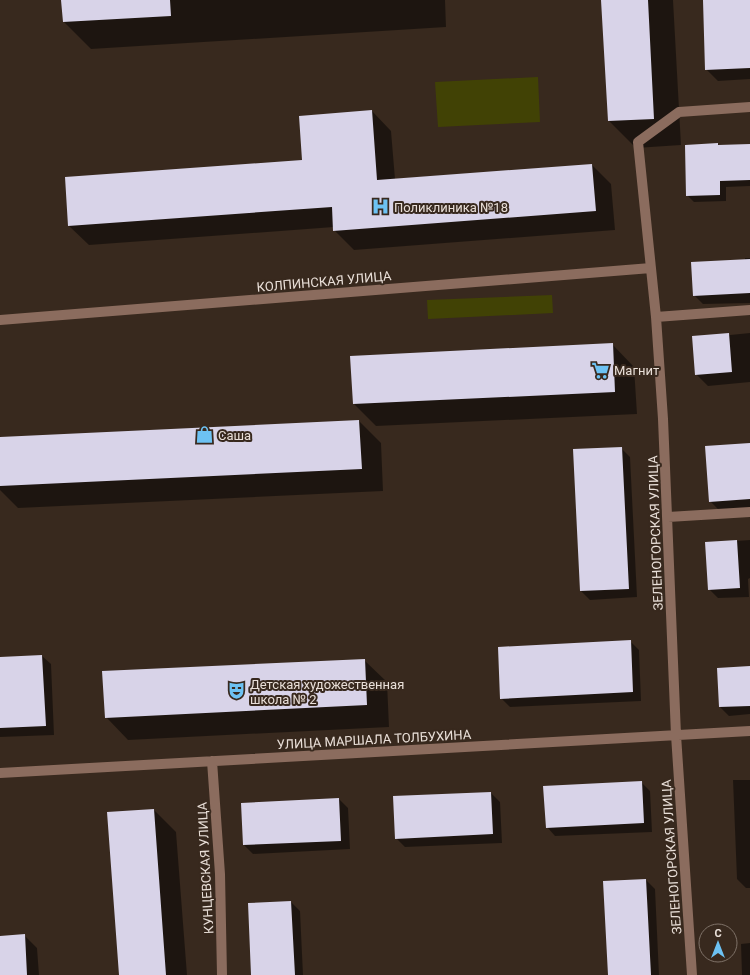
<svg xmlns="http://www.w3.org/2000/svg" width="750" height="975" viewBox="0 0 750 975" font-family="Roboto,sans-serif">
	<rect width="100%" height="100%" fill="#38291e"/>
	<!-- green -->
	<path fill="#414205" d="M538,77L540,122L438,127L435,82Z
		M552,295L553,313L428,319L427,300Z"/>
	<!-- shadow -->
	<path fill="#0007" d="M62,0H445L446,27L91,49L64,22Z
		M602,0H673L681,145L636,148L609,121Z
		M704,0H750V79L718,81L706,69Z
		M372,111L391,131L395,179L592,165L611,184L615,230L354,250L334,230V227L89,245L69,226L66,178L303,161Z
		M718,144L720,146L750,145V186L726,187V201L694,202L687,195Z
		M745,258H750V303L703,304L694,295L745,260Z
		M750,333V382L708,386L696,374L728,334L730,335Z
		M612,344L634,367L637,414L376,426L354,404Z
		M359,421L381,443L383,491L18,508L0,490V438Z
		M750,444V511L722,513L710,501Z
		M621,448L630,457L637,597L590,600L581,591Z
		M750,540V578L748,579L749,597L718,598L709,589L706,543Z
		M630,641L639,650L641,701L510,707L501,698Z
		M42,656L51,664L54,735L0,737V658Z
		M364,660L387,682L389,727L128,740L106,717Z
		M750,667V714L729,716L720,707Z
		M733,780H750V888H746L737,879Z
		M641,782L650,791L652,832L555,836L547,827Z
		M491,793L500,802L502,843L405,847L396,838Z
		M339,799L348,808L350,849L253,854L244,845Z
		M154,810L176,832L187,975H120Z
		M646,880L655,889L659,975H609Z
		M291,902L300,911L303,975H252Z
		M24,935L37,948L39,975H0V937Z
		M750,943V975H742L741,944Z"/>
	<!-- building -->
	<path fill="#d8d3e8" d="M61,0H170L171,16L63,22Z
		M601,0H648L654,119L608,121Z
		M703,0H750V68L705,70Z
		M372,110L377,180L592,164L596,211L333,231L332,207L68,226L65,177L302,160L299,116Z
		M718,143V145L750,144V180L720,181V195L686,196L685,145Z
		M750,259V293L693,296L691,262Z
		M729,333L732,372L695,375L692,336Z
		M613,343L615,392L353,404L350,356Z
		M359,420L362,469L0,486V437Z
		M750,443V499L709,502L705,446Z
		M622,447L629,589L580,591L573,449Z
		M737,540L740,588L708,590L705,542Z
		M631,640L633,692L500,699L498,647Z
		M42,655L46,726L0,728V657Z
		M365,659L367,705L105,718L102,671Z
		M750,666V706L719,707L717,668Z
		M642,781L644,823L546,828L543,786Z
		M491,792L493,834L395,839L393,796Z
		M339,798L341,841L243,845L241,803Z
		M154,809L166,975H119L107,812Z
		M646,879L651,975H608L603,881Z
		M291,901L295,975H251L248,903Z
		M25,934L27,975H0V936Z"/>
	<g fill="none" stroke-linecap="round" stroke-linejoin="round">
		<!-- minor -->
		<path stroke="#8b6c5e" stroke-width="10" d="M656,317L750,310
			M0,320L651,268
			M668,517L750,512
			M212,761L220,874L222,975
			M0,773L750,731
			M692,975L676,735L663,419L656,317L638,142L679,112L750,107"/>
	</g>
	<!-- icons -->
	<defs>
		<symbol id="hospital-bare" viewBox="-9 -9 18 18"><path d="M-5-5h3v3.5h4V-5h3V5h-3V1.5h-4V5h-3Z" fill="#6dc2f3" stroke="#38291e" stroke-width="2.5" paint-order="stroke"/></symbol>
		<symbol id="supermarket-bare" viewBox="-9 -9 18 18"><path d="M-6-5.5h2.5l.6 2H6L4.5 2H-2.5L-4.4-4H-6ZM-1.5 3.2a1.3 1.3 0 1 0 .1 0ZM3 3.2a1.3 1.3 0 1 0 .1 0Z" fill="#6dc2f3" stroke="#38291e" stroke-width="2.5" paint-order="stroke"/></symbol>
		<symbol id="shop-bare" viewBox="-9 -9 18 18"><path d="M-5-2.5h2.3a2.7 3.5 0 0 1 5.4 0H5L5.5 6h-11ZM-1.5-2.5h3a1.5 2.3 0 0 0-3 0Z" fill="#6dc2f3" stroke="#38291e" stroke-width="2.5" paint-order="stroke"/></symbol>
		<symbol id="theatre-bare" viewBox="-9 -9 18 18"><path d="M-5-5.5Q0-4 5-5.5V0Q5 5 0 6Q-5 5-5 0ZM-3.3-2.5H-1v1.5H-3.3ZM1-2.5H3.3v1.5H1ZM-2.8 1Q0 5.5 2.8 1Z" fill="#6dc2f3" stroke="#38291e" stroke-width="2.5" paint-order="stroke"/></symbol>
	</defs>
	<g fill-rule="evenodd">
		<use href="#hospital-bare" x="368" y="194" width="25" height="25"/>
		<use href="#supermarket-bare" x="588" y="358" width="25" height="25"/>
		<use href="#shop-bare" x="192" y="422" width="25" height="25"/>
		<use href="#theatre-bare" x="224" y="678" width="25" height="25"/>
	</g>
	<g text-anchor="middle" stroke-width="4" stroke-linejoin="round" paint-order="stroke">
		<!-- poi labels -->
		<g font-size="13" fill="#e9dfd8" stroke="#38291e" text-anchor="start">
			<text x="394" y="212">Поликлиника №18</text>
			<text x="614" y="375">Магнит</text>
			<text x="218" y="440">Саша</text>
			<text x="250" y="689">Детская художественная<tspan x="250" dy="15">школа № 2</tspan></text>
		</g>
		<!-- street labels -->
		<g font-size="13" fill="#e9dfd8" stroke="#38291e">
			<text transform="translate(324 281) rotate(-5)" y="5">КОЛПИНСКАЯ УЛИЦА</text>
			<text transform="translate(655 533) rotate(-92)" y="5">ЗЕЛЕНОГОРСКАЯ УЛИЦА</text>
			<text transform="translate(374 739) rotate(-3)" y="5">УЛИЦА МАРШАЛА ТОЛБУХИНА</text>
			<text transform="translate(671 857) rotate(-94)" y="5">ЗЕЛЕНОГОРСКАЯ УЛИЦА</text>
			<text transform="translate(205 868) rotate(-93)" y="5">КУНЦЕВСКАЯ УЛИЦА</text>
		</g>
	</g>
	<!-- north arrow -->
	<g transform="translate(718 943)"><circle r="19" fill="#38291e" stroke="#7f7268"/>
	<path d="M0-3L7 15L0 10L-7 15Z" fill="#6dc2f3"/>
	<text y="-6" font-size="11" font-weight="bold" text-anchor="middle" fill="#e9dfd8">С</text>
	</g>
</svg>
